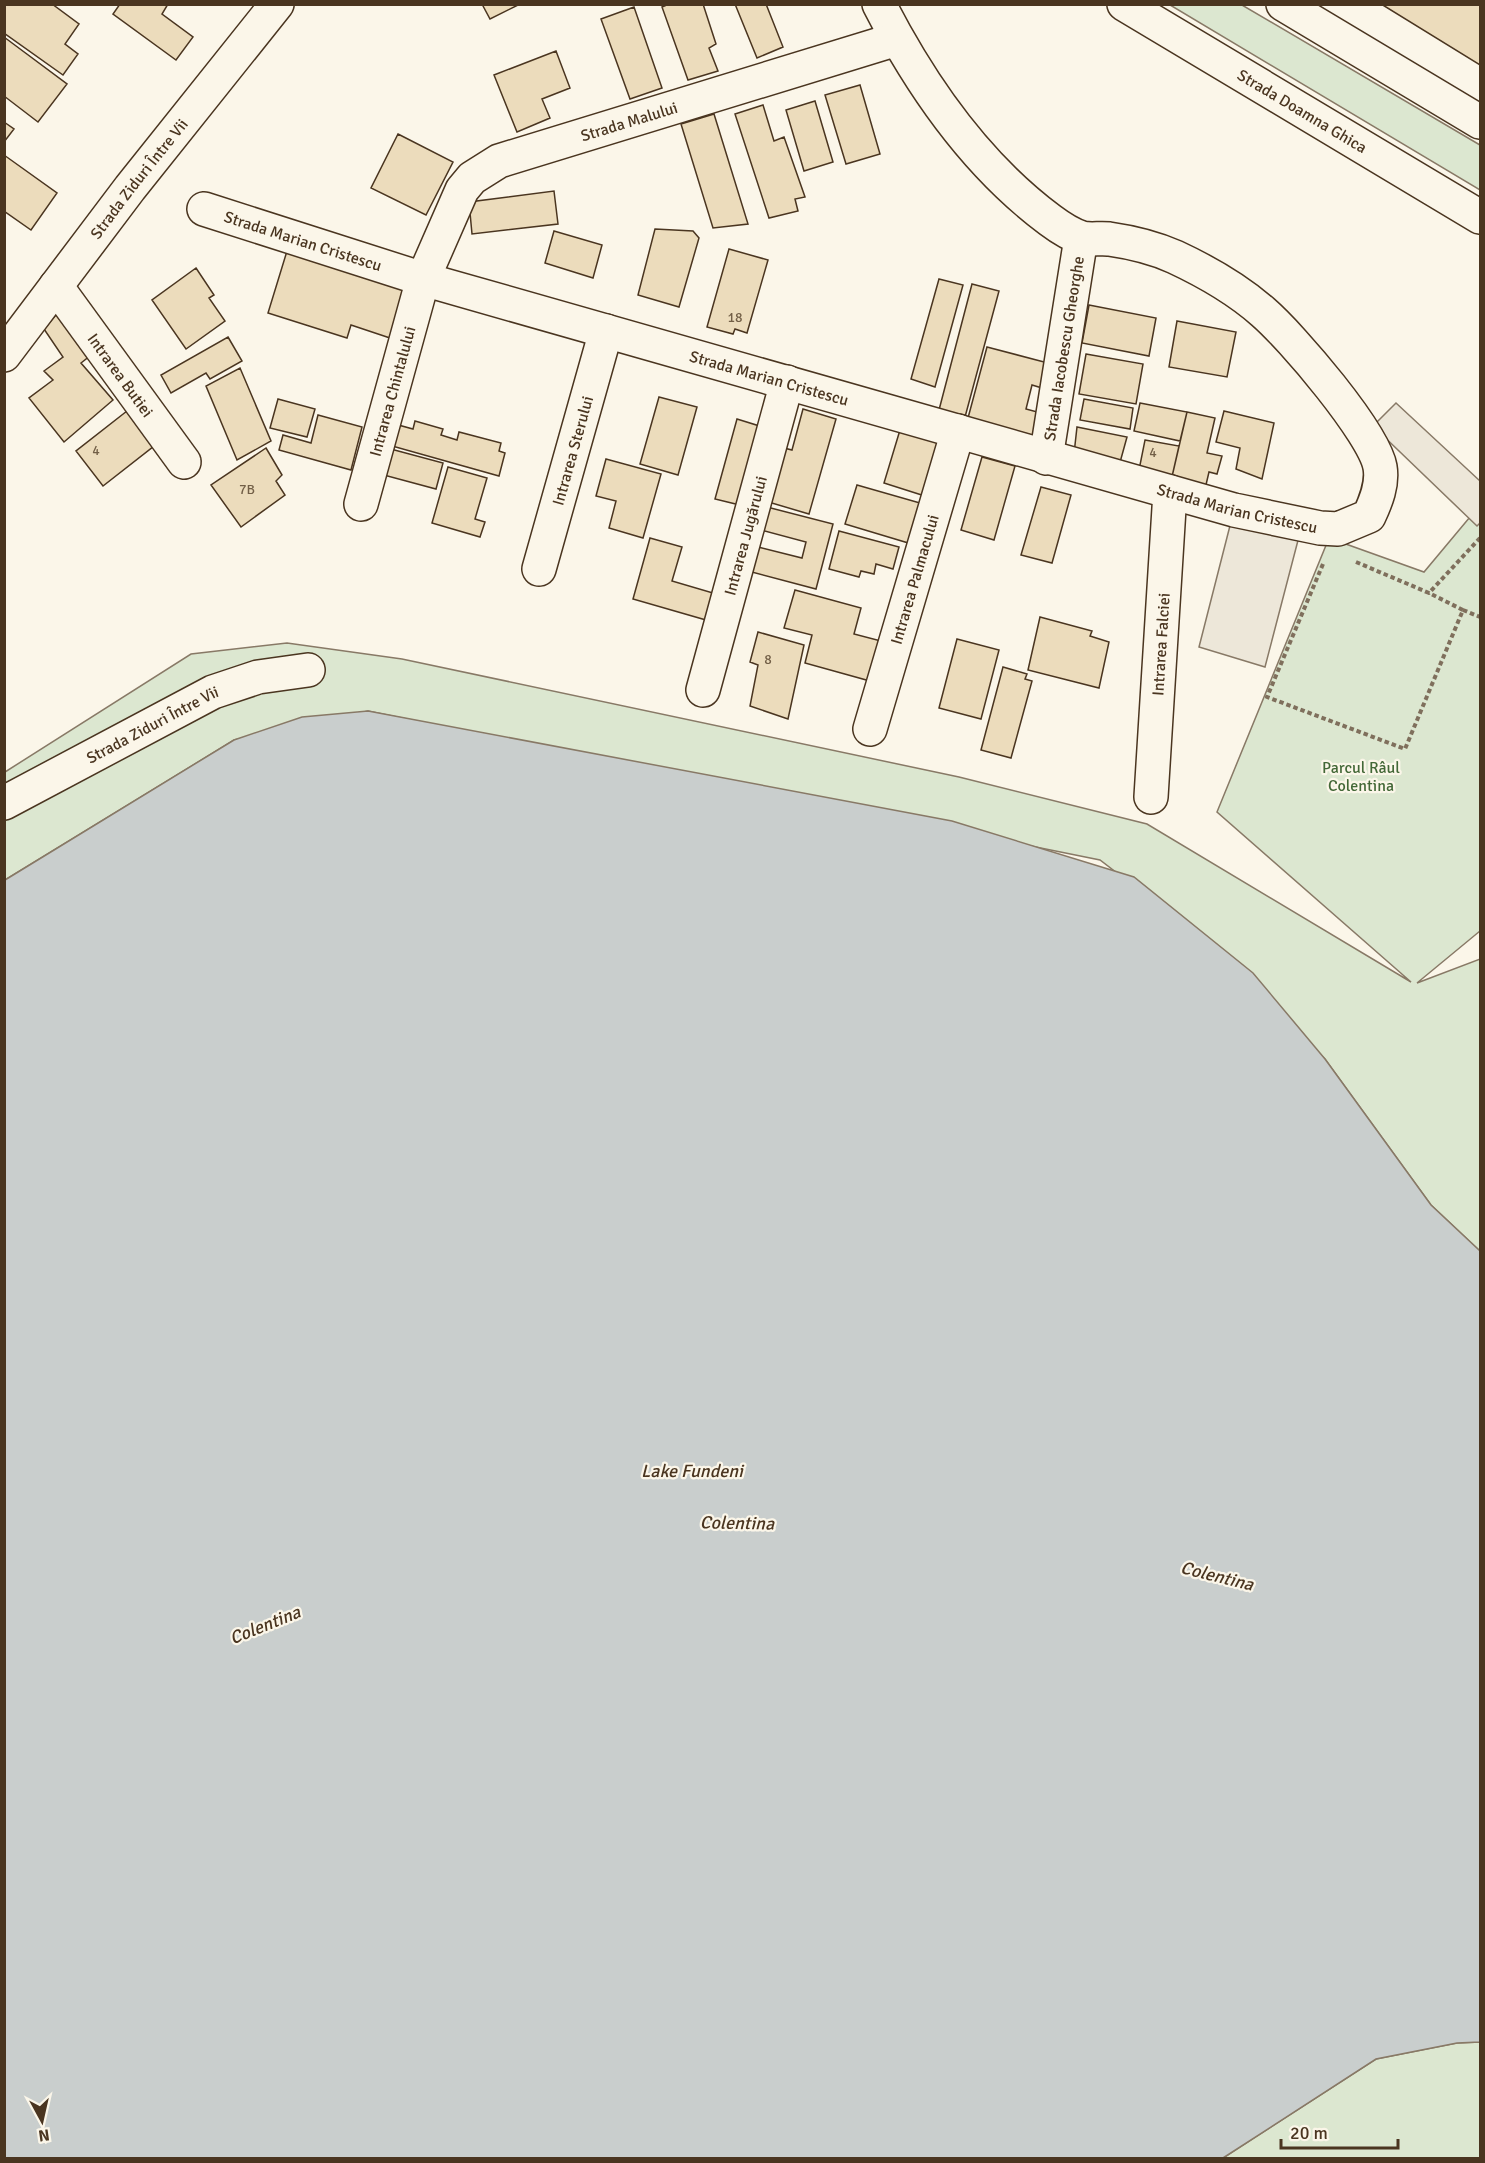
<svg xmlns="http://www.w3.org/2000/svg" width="1485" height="2163" viewBox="0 0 1485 2163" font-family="Signika,sans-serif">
	<rect width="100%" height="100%" fill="#fbf6e9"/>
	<!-- green -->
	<path fill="#dce7d0" stroke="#887966" stroke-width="1.5" d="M1170,5H1242L1480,145V190Z
		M1480,505V931L1417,983L1480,959V1251L1431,1205L1325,1059L1199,936L1100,860L368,711L234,740L5,880V772L191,654L287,643L402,659L959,777L1147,824L1411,982L1217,812L1329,538L1424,572Z
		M1480,2042V2158H1223L1376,2059L1457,2043Z"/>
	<!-- parking -->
	<path fill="#ede7d9" stroke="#887966" stroke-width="1.5" d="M1396,403L1480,481V523L1477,526L1373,426Z
		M1234,510L1302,525L1265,667L1199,647Z"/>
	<!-- water -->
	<path fill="#c9cecd" stroke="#887966" stroke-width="1.5" d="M368,711L952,821L1134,877L1253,973L1325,1059L1431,1205L1480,1251V2042L1457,2043L1376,2059L1223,2158H5V880L234,740L302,717Z"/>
	<!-- building -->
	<path fill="#ecdcbc" stroke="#4a3520" stroke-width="1.5" d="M4,4H52L79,24L65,44L78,54L63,75L4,33Z
		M120,4H168L162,14L193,37L176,60L113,14Z
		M482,4H520L490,19Z
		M669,4H703L716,44L709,48L718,71L688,80L662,7Z
		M735,4H766L783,47L757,58Z
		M1381,4H1480V65Z
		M634,7L662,88L630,99L601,19Z
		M4,37L67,84L38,122L4,96Z
		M556,51L570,88L542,99L550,118L517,132L494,75Z
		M860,85L880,154L846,164L825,95Z
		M815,101L833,162L804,171L786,110Z
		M763,105L774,141L784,137L805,197L795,199L798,211L769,218L735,114Z
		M714,114L748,224L713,228L681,124Z
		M4,122L14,129L4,142Z
		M398,134L453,162L426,215L371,188Z
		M4,155L57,193L31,230L4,211Z
		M554,191L558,224L472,234L469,202Z
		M655,229L693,231L699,238L679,307L638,295Z
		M554,231L602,245L593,278L545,263Z
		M729,249L768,260L747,333L735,329L733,334L707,327Z
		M287,251L405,288L390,338L351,325L347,338L268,313Z
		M196,268L214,295L209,298L225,321L186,349L152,300Z
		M939,279L963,285L935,387L911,379Z
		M972,284L999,291L965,417L939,410Z
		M1089,305L1156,318L1149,356L1082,343Z
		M60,310L91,355L81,363L113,400L64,442L29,398L53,380L44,371L63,357L44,329Z
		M1177,321L1236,332L1227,377L1169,367Z
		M228,337L242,361L210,379L206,373L171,393L161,375Z
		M987,347L1048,363L1042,388L1032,385L1026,409L1041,413L1035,436L968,418Z
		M1086,354L1143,364L1136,404L1079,394Z
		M240,368L271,441L237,460L206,386Z
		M659,397L697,407L678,475L640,464Z
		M278,399L315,409L307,437L270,428Z
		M1084,399L1133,408L1130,429L1080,420Z
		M1140,403L1187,412L1180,441L1134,431Z
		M803,409L836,419L809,514L765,501L780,447L792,450Z
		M127,411L154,446L103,486L76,451Z
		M1224,411L1274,423L1262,479L1236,469L1240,448L1216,442Z
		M1187,412L1215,418L1207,453L1222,456L1217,474L1209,472L1205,489L1171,481Z
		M318,415L362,427L351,470L279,450L283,435L311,443Z
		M737,419L766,428L744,506L715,499Z
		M415,421L443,429L441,435L457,440L459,432L501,443L499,451L505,453L499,476L385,444L391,423L413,429Z
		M1077,427L1127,437L1119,466L1074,454Z
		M900,430L944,443L928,497L884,483Z
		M1145,440L1179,446L1171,481L1138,475Z
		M266,448L282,475L276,481L285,495L241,527L211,485Z
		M387,448L443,463L436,489L380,474Z
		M982,457L1015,466L994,540L961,530Z
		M606,459L661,474L643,538L609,528L616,501L596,496Z
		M448,467L487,478L475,519L485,522L480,537L432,523Z
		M857,485L927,505L915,545L845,524Z
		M1041,487L1071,495L1052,563L1021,555Z
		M763,506L833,524L816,589L748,571L754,546L802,558L806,542L757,529Z
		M839,531L899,547L893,569L876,564L874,574L861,571L859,577L829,569Z
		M650,538L682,547L672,581L713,593L706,620L633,599Z
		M795,590L861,608L854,634L881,641L870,681L805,663L812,635L784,628Z
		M1040,617L1092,631L1090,636L1109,642L1099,688L1028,670Z
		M758,632L804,645L788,719L750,706L758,665L750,662Z
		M957,639L999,650L981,719L939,708Z
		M1003,667L1027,674L1025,679L1032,681L1011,758L981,750Z"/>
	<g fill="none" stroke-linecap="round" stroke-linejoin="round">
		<defs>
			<g id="minor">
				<path id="s1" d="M204,209L423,279L1234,510L1320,528L1338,529L1369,516C1376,501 1383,484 1380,467C1374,433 1292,337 1263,312C1238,290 1205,271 1175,257C1155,248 1130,242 1109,239C1100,238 1090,240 1082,238C1072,235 1058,226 1050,220C976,165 921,86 879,4"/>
				<path id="s2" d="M56,286L184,462"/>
				<path id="s3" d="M4,355L130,188L277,4"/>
				<path id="s4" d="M1046,458L1081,238"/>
				<path id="s5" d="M361,504L423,279L462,190L472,178L499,161L897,39"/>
				<path id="s6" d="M539,569L606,331"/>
				<path id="s7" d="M703,690L787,382"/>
				<path id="s8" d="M870,729L958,431"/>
				<path id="s9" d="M1151,797L1170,492"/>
				<path id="s10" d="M4,803L213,692L258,677L308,670"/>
			</g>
			<g id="major">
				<path id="s11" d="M1124,4L1480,217"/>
				<path d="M1283,4L1480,122"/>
			</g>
		</defs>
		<!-- minor casing -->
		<use href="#minor" stroke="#4a3520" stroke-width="36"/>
		<!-- major casing -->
		<use href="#major" stroke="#4a3520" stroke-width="36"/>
		<!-- path -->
		<path stroke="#7f6f5c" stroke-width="4" stroke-dasharray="4.5 3" stroke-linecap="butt" d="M1356,562L1429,593L1480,538
			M1323,564L1267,697L1405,749L1463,610L1429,593
			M1463,610L1480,617"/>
		<!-- minor -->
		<use href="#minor" stroke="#fbf6e9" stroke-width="33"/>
		<!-- major -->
		<use href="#major" stroke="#fbf6e9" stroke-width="33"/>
	</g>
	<g text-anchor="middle" stroke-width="4.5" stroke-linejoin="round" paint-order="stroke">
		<!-- number labels -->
		<g font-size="14" fill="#725f47">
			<text x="735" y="322">18</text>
			<text x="96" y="455">4</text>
			<text x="1153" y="457">4</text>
			<text x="247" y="494">7B</text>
			<text x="768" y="664">8</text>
		</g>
		<!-- street labels -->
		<g font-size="16" fill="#4a3520" stroke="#fbf6e9">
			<text dy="6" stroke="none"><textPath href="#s11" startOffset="208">Strada Doamna Ghica</textPath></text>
			<text dy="6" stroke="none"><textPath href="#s5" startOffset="514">Strada Malului</textPath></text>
			<text dy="6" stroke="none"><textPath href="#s3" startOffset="222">Strada Ziduri Între Vii</textPath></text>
			<text dy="6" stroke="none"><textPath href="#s1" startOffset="104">Strada Marian Cristescu</textPath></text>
			<text dy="6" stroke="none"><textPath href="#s4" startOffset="111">Strada Iacobescu Gheorghe</textPath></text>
			<text dy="6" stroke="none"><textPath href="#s2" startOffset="110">Intrarea Butiei</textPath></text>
			<text dy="6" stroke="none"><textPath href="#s1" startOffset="590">Strada Marian Cristescu</textPath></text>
			<text dy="6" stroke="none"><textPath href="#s5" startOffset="117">Intrarea Chintalului</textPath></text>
			<text dy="6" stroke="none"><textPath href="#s6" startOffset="123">Intrarea Sterului</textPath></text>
			<text dy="6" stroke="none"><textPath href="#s1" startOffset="1076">Strada Marian Cristescu</textPath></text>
			<text dy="6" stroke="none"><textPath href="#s7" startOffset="160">Intrarea Jugărului</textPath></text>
			<text dy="6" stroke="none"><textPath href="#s8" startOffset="156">Intrarea Palmacului</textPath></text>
			<text dy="6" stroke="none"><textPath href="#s9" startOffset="153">Intrarea Falciei</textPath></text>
			<text dy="6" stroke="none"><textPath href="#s10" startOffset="168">Strada Ziduri Între Vii</textPath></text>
		</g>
		<!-- park labels -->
		<g font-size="16" fill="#436837" stroke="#fbf6e9">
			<text x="1361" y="773">Parcul Râul<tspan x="1361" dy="18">Colentina</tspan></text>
		</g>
		<!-- water labels -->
		<g font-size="18" font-style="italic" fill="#4a3520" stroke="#fbf6e9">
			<text x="692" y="1477">Lake Fundeni</text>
			<text transform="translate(737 1523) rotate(1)" y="6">Colentina</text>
			<text transform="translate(1217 1576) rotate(14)" y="6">Colentina</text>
			<text transform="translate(265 1625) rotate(-22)" y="6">Colentina</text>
		</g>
	</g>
	<!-- border -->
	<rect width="1485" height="2163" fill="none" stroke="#4a3520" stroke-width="12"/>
	<!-- north arrow -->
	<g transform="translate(42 2121) rotate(172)" stroke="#fbf6e9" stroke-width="4.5" paint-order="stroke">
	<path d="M0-4.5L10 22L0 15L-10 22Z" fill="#4a3520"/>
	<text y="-9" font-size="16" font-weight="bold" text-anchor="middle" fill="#4a3520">N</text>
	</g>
	<!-- scale -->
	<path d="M1281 2139v9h117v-9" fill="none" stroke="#4a3520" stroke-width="3"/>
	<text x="1290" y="2139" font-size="18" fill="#4a3520" stroke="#fbf6e9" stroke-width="4.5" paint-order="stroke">20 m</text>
</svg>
